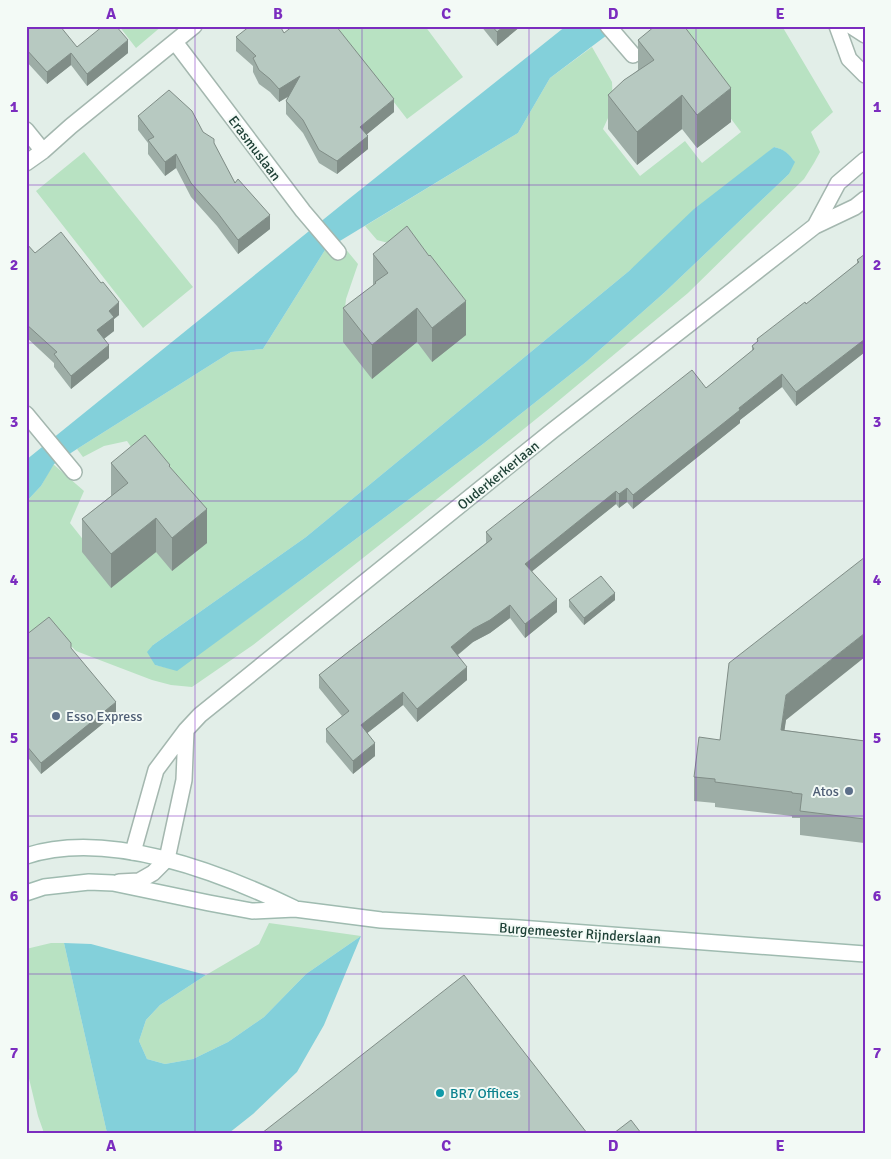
<svg xmlns="http://www.w3.org/2000/svg" width="891" height="1159" viewBox="0 0 891 1159" font-family="Signika,sans-serif">
	<rect width="100%" height="100%" fill="#e2eee8"/>
	<!-- green -->
	<path fill="#b8e2c2" fill-rule="evenodd" d="M119,26H162L136,48Z
		M335,26H425L463,77L407,119Z
		M676,26H782L833,112L811,132L820,152L814,163L804,179L688,293L551,407L411,520L253,645L192,687L171,685L152,680L76,651L49,624L26,640V502L41,486L53,464L84,491L70,523L115,580L138,457L127,441L104,446L83,457L77,449L231,352L263,349L325,250L339,241L358,264L346,299L344,317L360,342L407,248L377,240L365,226L518,133L550,78L592,47L612,82L613,107L603,129L640,176L685,141L702,163L741,132L674,43ZM774,147C783,149 789,154 794,161L789,174L665,292L586,362L483,444L305,577L177,670L155,665L153,645L306,537L629,271Z
		M84,152L193,287L143,328L36,191Z
		M269,923L361,936L306,974L264,1017L228,1042L193,1059L165,1064L147,1059L139,1041L146,1020L160,1005L206,975L259,944Z
		M51,943H64L107,1133H44L38,1116L26,1066V949Z"/>
	<!-- water -->
	<path fill="#83d0da" d="M566,26H619L550,78L518,133L325,250L263,349L231,352L77,449L54,464L41,486L26,502V460L345,202Z
		M774,147C784,149 789,154 795,162L789,174L665,292L586,362L483,444L305,577L177,671L155,665L147,652L153,645L306,537L629,271L694,209Z
		M361,936L324,1025L297,1072L253,1114L229,1133H107L64,943L91,944L206,975L160,1005L146,1020L139,1041L147,1059L165,1064L193,1059L228,1042L264,1017L306,974Z"/>
	<g fill="none" stroke-linecap="round" stroke-linejoin="round">
		<defs>
			<path id="street" d="M608,26L633,55
				M837,26L849,59L865,75
				M851,26L865,35
				M175,42L303,211L338,252
				M26,130L43,151
				M26,163L43,151L71,126L194,26
				M815,226L838,183L865,160
				M26,414L74,472
				M133,852L156,770L186,730L200,715L552,431L815,226L855,207L865,199
				M119,882L139,881L153,873L167,859L184,780L186,730"/>
			<path id="secondary" d="M26,856C109,829 219,872 294,908
				M26,893L44,887L89,882L113,883L209,903L252,911L295,909L381,920L519,928L865,954"/>
		</defs>
		<!-- street casing -->
		<use href="#street" stroke="#a4b7af" stroke-width="18"/>
		<!-- secondary casing -->
		<use href="#secondary" stroke="#9fbbb0" stroke-width="18"/>
		<!-- street -->
		<use href="#street" stroke="#fff" stroke-width="15"/>
		<!-- secondary -->
		<use href="#secondary" stroke="#fff" stroke-width="15"/>
	</g>
	<!-- wall -->
	<path fill="#9dada6" d="M26,26L77,47L128,53L87,86L71,65L47,84L26,61Z
		M481,26H521L497,46Z
		M284,33L394,112L367,134L368,149L337,174L319,163L303,133L286,114V101L288,97L279,102L270,92L259,84L253,72V66L236,51V37Z
		M638,40L731,122L697,148L682,129L637,165L608,129V95L638,70Z
		M138,116L203,132L214,143L235,183L270,229L238,254L217,226L191,197L176,168L165,176L148,154V143L138,130Z
		M26,243L35,253L119,315L114,319V331L104,339L109,358L71,389L54,367V363L26,337Z
		M373,254L466,335L432,362L417,342L372,379L343,342V308L373,286Z
		M865,254V352L796,406L782,387L740,420V423L633,509L627,502L619,508L616,504L532,571L557,612L525,638L510,618L490,633L473,642L458,655L467,680L417,722L403,705L367,733L375,756L353,774L326,742V729L342,716L319,688V675L486,543V532L706,388L752,351V346L757,343V339L806,304L857,264V260Z
		M111,463L170,468L207,543L172,571L156,552L111,588L82,552V519L111,496Z
		M569,600H615L584,625L569,607Z
		M26,635L71,648L116,713L41,774L26,755Z
		M786,720L784,730L865,741L864,843L800,835V818H792V816L715,807V803L694,801V777L720,740Z"/>
	<!-- shaded-wall -->
	<path fill="#808d87" d="M504,26H521L497,46V32Z
		M128,40V53L87,86V74Z
		M71,53V65L47,84V72Z
		M300,76V89L279,102V89Z
		M731,88V122L697,148V115Z
		M682,95V129L637,165V132Z
		M394,99V112L360,140V127Z
		M368,136V149L337,174V161Z
		M176,154V168L165,176V162Z
		M270,215V229L238,254V240Z
		M466,301V335L432,362V328Z
		M119,302V315L114,319V331L97,344V330L109,311Z
		M417,308V342L372,379V345Z
		M865,339V352L796,406V392Z
		M109,345V358L71,389V376Z
		M782,374V387L740,420V423L633,509V495L739,408Z
		M627,488V502L619,508V494Z
		M616,491V504L525,577V564Z
		M207,509V543L172,571V538Z
		M156,518V552L111,588V554Z
		M615,593V600L584,625V618Z
		M557,599V612L525,638V624Z
		M510,605V618L490,633L473,642L451,660V647L473,629Z
		M865,633V657L786,720L781,755V730L786,695Z
		M467,667V680L417,722V709Z
		M403,692V705L361,738V725Z
		M116,702V713L41,774V763Z
		M375,743V756L353,774V761Z"/>
	<!-- building -->
	<path fill="#b7c9c1" stroke="#808d87" d="M26,26H60L77,47L103,26H116L128,40L87,74L71,53L47,72L26,49Z
		M250,26H280L284,33L293,26H336L394,99L360,127L368,136L337,161L319,150L303,120L286,101L300,76L279,89L270,79L259,70L253,58L256,56L236,37Z
		M492,26H504L497,32Z
		M655,26H684L731,88L697,115L682,95L637,132L608,95L624,80L654,60L638,40Z
		M169,90L192,111L203,132L214,139V143L235,183L238,179L270,215L238,240L217,212L191,183L176,154L165,162L148,140L154,137L138,116Z
		M407,226L429,256L430,255L466,301L432,328L417,308L372,345L343,308L376,283L375,282L388,273L373,254Z
		M61,232L101,283L103,282L119,302L109,311L114,317L97,330L109,345L71,376L54,354L57,352L26,324V243L35,253Z
		M865,254V339L796,392L782,374L739,408L740,410L633,495L627,488L619,494L616,491L525,564L557,599L525,624L510,605L490,620L473,629L451,647L467,667L417,709L403,692L361,725L375,743L353,761L326,729L349,711L319,675L492,539L486,532L692,370L706,388L754,349L752,346L758,341L757,339L805,302L806,304L859,262L857,260Z
		M145,435L170,465L169,466L207,509L172,538L156,518L111,554L82,519L128,483L111,463Z
		M865,557V633L786,695L781,730L865,741L864,819L800,811L802,794L792,793V792L715,782V779L694,777L699,737L720,740L729,663Z
		M601,576L615,593L584,618L569,600Z
		M49,617L71,643V648L116,702L41,763L26,745V635Z
		M464,975L587,1133H262Z
		M631,1120L641,1133H614Z"/>
	<!-- grid -->
	<path fill="none" stroke="#7b2cbf" stroke-width="1" stroke-opacity="0.55" d="M195,26V1133M362,26V1133M529,26V1133M696,26V1133M26,185H865M26,343H865M26,501H865M26,658H865M26,816H865M26,974H865"/>
	<!-- markers -->
	<g fill="#5c6f8a" stroke="#f3faf6" stroke-width="2">
		<circle cx="56" cy="716" r="5"/>
		<circle cx="849" cy="791" r="5"/>
	</g>
	<circle fill="#0f9aa8" stroke="#f3faf6" stroke-width="2" cx="440" cy="1093" r="5"/>
	<g text-anchor="middle" stroke-width="4" stroke-linejoin="round" paint-order="stroke">
		<!-- street labels -->
		<g font-size="14" fill="#1f4137" stroke="#f3faf6">
			<text transform="translate(255 148) rotate(53)" y="5">Erasmuslaan</text>
			<text transform="translate(498 475) rotate(-39)" y="5">Ouderkerkerlaan</text>
			<text transform="translate(580 933) rotate(4)" y="5">Burgemeester Rijnderslaan</text>
		</g>
		<!-- service labels -->
		<g font-size="14" fill="#4e5e75" stroke="#f3faf6" text-anchor="start">
			<text x="66" y="721">Esso Express</text>
			<text x="839" y="796" text-anchor="end">Atos</text>
		</g>
		<!-- culture labels -->
		<g font-size="14" fill="#0d838f" stroke="#f3faf6" text-anchor="start">
			<text x="450" y="1098">BR7 Offices</text>
		</g>
	</g>
	<!-- border -->
	<rect width="891" height="1159" fill="none" stroke="#f3faf6" stroke-width="55"/>
	<rect x="28" y="28" width="836" height="1104" fill="none" stroke="#7b2cbf" stroke-width="2"/>
	<g font-size="16" text-anchor="middle" font-weight="bold" fill="#7b2cbf">
		<text x="111" y="19">A</text>
		<text x="278" y="19">B</text>
		<text x="446" y="19">C</text>
		<text x="613" y="19">D</text>
		<text x="780" y="19">E</text>
		<text x="14" y="112">1</text>
		<text x="877" y="112">1</text>
		<text x="14" y="270">2</text>
		<text x="877" y="270">2</text>
		<text x="14" y="427">3</text>
		<text x="877" y="427">3</text>
		<text x="14" y="585">4</text>
		<text x="877" y="585">4</text>
		<text x="14" y="743">5</text>
		<text x="877" y="743">5</text>
		<text x="14" y="901">6</text>
		<text x="877" y="901">6</text>
		<text x="14" y="1058">7</text>
		<text x="877" y="1058">7</text>
		<text x="111" y="1151">A</text>
		<text x="278" y="1151">B</text>
		<text x="446" y="1151">C</text>
		<text x="613" y="1151">D</text>
		<text x="780" y="1151">E</text>
	</g>
</svg>
